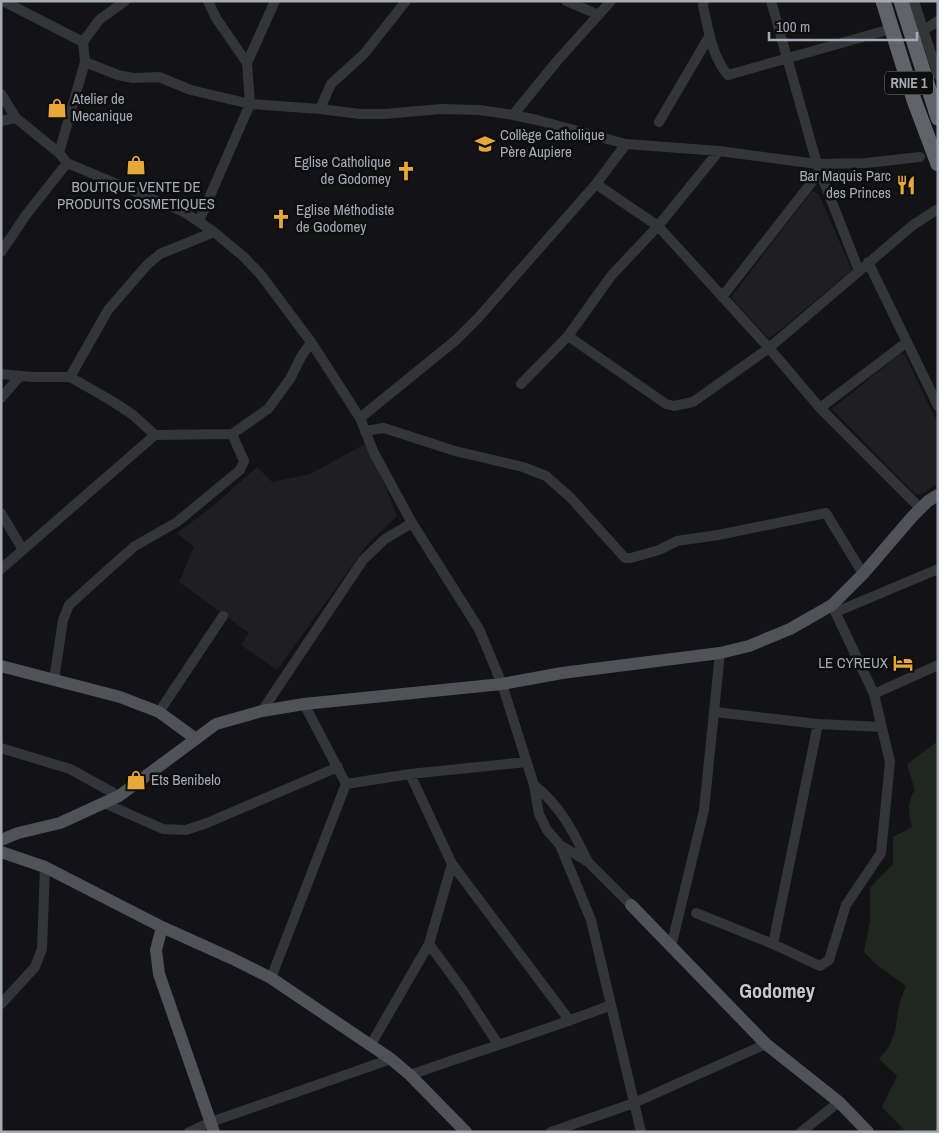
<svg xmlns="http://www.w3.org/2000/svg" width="939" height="1133" viewBox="0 0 939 1133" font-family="'Archivo Narrow',sans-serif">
	<rect width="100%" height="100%" fill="#131315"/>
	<!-- built -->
	<path fill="#1f1f21" d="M812,191L818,193L852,270L769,339L731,297Z
		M900,354L905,355L938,424V483L921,495L915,494L832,409Z
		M365,444L380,473L397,516L367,545L277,670L241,645L249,633L179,582L194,547L177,533L214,505L257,467L272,482L310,474Z"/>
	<!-- green -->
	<path fill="#1f2720" d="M938,741V1132H906L882,1107L897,1076L879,1059L889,1047L895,1031L900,1001L906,986L877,965L864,952L870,921V888L893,864V837L912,827C908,814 907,801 915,790L907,764Z"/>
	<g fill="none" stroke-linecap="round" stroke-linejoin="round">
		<!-- minor -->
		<path stroke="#343539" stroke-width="10" d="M3,1L83,42
			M208,1L216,18L247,63
			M566,1L599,15
			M704,1L703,6C708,28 712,57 728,75L891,29
			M771,1L817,164L859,271
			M914,1L938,75
			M918,34L938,21
			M85,62L118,75L133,78L159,77L191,90L250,104L320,109L331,84L364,54L406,1
			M1,94L16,118L59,153L67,163L184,212L214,232L244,257L261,275L311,342L360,418L374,453L412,523L479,629L502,684L534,785L539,814L547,830L560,845L588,862L631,905
			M320,109L360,114H384L441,109L479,110L513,115L557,61L611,1
			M513,115L537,120L626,144L719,151L817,164L866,163L920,157
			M1,121L16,118
			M659,122L710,35
			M626,144L596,184L658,226L769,348L820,408L920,508
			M59,153L85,62L83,42L99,20L125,1
			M199,221L250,104L247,63L275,1
			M1,252L26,215L67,163
			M868,262L938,406
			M722,297L822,169
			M568,336L666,404L674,406L693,402L769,348L913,225L938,209
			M1,374L32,377H70L112,401L133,415L155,435
			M70,377L108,310L147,265L160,254L214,232
			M521,384L568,336L611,276L658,226L719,151
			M1,398L20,376
			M820,408L907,342
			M360,418L456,340L478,318L596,184
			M365,431L384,428L455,451L523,467L546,476L570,497L625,558H631L659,550L677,541L718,535L826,513L863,574
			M1,513L23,550
			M1,569L155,435L232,434L268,409L290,379L301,357L311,342
			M836,612L938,569
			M54,680L63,620L69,605L111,567L135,546L177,522L240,470L244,461L232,434
			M874,694L938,665
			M262,711L363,560L385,539L412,523
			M159,712L223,616
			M715,712L818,724L882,727
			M1,748L70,769L119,796
			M410,774L452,864L570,1021
			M346,784L410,774L526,762
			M534,785C560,805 574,833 588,862
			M104,803L163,829L186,830L207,823L338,767
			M560,845L591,920L641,1132
			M696,913L773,944L820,966L829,960L846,905L881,853L890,762L874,694L832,605
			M429,944L462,989L498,1044
			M773,944L818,724
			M671,947L704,810L720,653
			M271,978L346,784L304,704
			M1,1004L35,967L42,949L45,867
			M370,1046L429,944L452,864
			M410,1075C477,1051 545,1031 611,1005
			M189,1132L211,1122L391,1059
			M551,1132L634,1103L766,1044
			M801,1132L839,1102"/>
		<!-- major -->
		<path stroke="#505258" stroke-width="12" d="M1,666L120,697L159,712L196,739
			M1,840L18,833L60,823L119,796L216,724L262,711L304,704L502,684L562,673L720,653L749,646L790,629L832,605L863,574L912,517L928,501L938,495
			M1,852L45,867L162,927L233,959L271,978L391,1059L410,1075L466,1132
			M631,905L766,1044L839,1102L868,1132
			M162,927L156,950L159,974L214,1132"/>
		<!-- highway -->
		<path stroke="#61636a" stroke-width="15" d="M883,1L914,100L938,164
			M901,1L938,118"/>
	</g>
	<!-- icons -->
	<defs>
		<symbol id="shop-bare" viewBox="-9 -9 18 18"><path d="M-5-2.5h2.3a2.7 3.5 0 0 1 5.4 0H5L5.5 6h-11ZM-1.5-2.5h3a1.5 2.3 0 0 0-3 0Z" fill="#e6a939" stroke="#0e0e0f" stroke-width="2.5" paint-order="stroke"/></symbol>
		<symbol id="university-bare" viewBox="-9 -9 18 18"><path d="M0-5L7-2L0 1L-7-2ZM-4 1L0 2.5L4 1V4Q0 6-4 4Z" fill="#e6a939" stroke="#0e0e0f" stroke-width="2.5" paint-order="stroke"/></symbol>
		<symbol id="church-bare" viewBox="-9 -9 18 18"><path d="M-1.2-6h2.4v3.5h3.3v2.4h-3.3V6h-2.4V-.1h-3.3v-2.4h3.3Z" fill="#e6a939" stroke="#0e0e0f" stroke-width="2.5" paint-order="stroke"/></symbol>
		<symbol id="restaurant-bare" viewBox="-9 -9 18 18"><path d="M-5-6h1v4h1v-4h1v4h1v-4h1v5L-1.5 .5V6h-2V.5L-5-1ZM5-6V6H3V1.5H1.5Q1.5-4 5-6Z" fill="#e6a939" stroke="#0e0e0f" stroke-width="2.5" paint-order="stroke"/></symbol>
		<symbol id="hotel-bare" viewBox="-9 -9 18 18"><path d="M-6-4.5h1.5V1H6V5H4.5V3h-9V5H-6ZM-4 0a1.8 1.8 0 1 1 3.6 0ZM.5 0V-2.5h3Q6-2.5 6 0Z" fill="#e6a939" stroke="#0e0e0f" stroke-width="2.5" paint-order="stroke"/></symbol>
	</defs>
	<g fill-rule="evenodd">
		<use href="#shop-bare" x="43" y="94" width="28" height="28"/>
		<use href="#university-bare" x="471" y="130" width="28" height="28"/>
		<use href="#shop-bare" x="122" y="151" width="28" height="28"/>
		<use href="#church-bare" x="392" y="157" width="28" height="28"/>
		<use href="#restaurant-bare" x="892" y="171" width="28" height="28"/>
		<use href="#church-bare" x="267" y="205" width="28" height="28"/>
		<use href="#hotel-bare" x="889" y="649" width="28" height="28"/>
		<use href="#shop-bare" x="122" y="766" width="28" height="28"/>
	</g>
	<g text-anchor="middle" stroke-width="5" stroke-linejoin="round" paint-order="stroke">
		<!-- shield labels -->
		<rect fill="#0e0e0f" stroke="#787b82" stroke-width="1" x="885" y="71.5" width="48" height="23" rx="4"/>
		<g font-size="14" font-weight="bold" fill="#a5aab4">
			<text x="909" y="88">RNIE 1</text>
		</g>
		<!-- poi labels -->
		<g font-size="15" fill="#a5aab4" stroke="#0e0e0f" text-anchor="start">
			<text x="72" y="104">Atelier de<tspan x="72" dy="17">Mecanique</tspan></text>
			<text x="500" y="140">Collège Catholique<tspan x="500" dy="17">Père Aupiere</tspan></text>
			<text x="391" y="167" text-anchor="end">Eglise Catholique<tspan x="391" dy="17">de Godomey</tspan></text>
			<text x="891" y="181" text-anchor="end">Bar Maquis Parc<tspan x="891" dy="17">des Princes</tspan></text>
			<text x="136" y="192" text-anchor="middle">BOUTIQUE VENTE DE<tspan x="136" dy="17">PRODUITS COSMETIQUES</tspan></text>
			<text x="296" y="215">Eglise Méthodiste<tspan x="296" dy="17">de Godomey</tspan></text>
			<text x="888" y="668" text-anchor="end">LE CYREUX</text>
			<text x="151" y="785">Ets Benibelo</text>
		</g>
		<!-- district labels -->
		<g font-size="20" font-weight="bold" fill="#c6c9d0" stroke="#0e0e0f">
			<text x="777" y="998">Godomey</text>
		</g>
	</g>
	<!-- border -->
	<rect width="939" height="1133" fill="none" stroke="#a5aab4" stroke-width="5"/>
	<!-- scale -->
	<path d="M769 32v8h148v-8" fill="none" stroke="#a5aab4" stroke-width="2.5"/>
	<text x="776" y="32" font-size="15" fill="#a5aab4" stroke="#0e0e0f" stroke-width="4" paint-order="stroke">100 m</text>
</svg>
